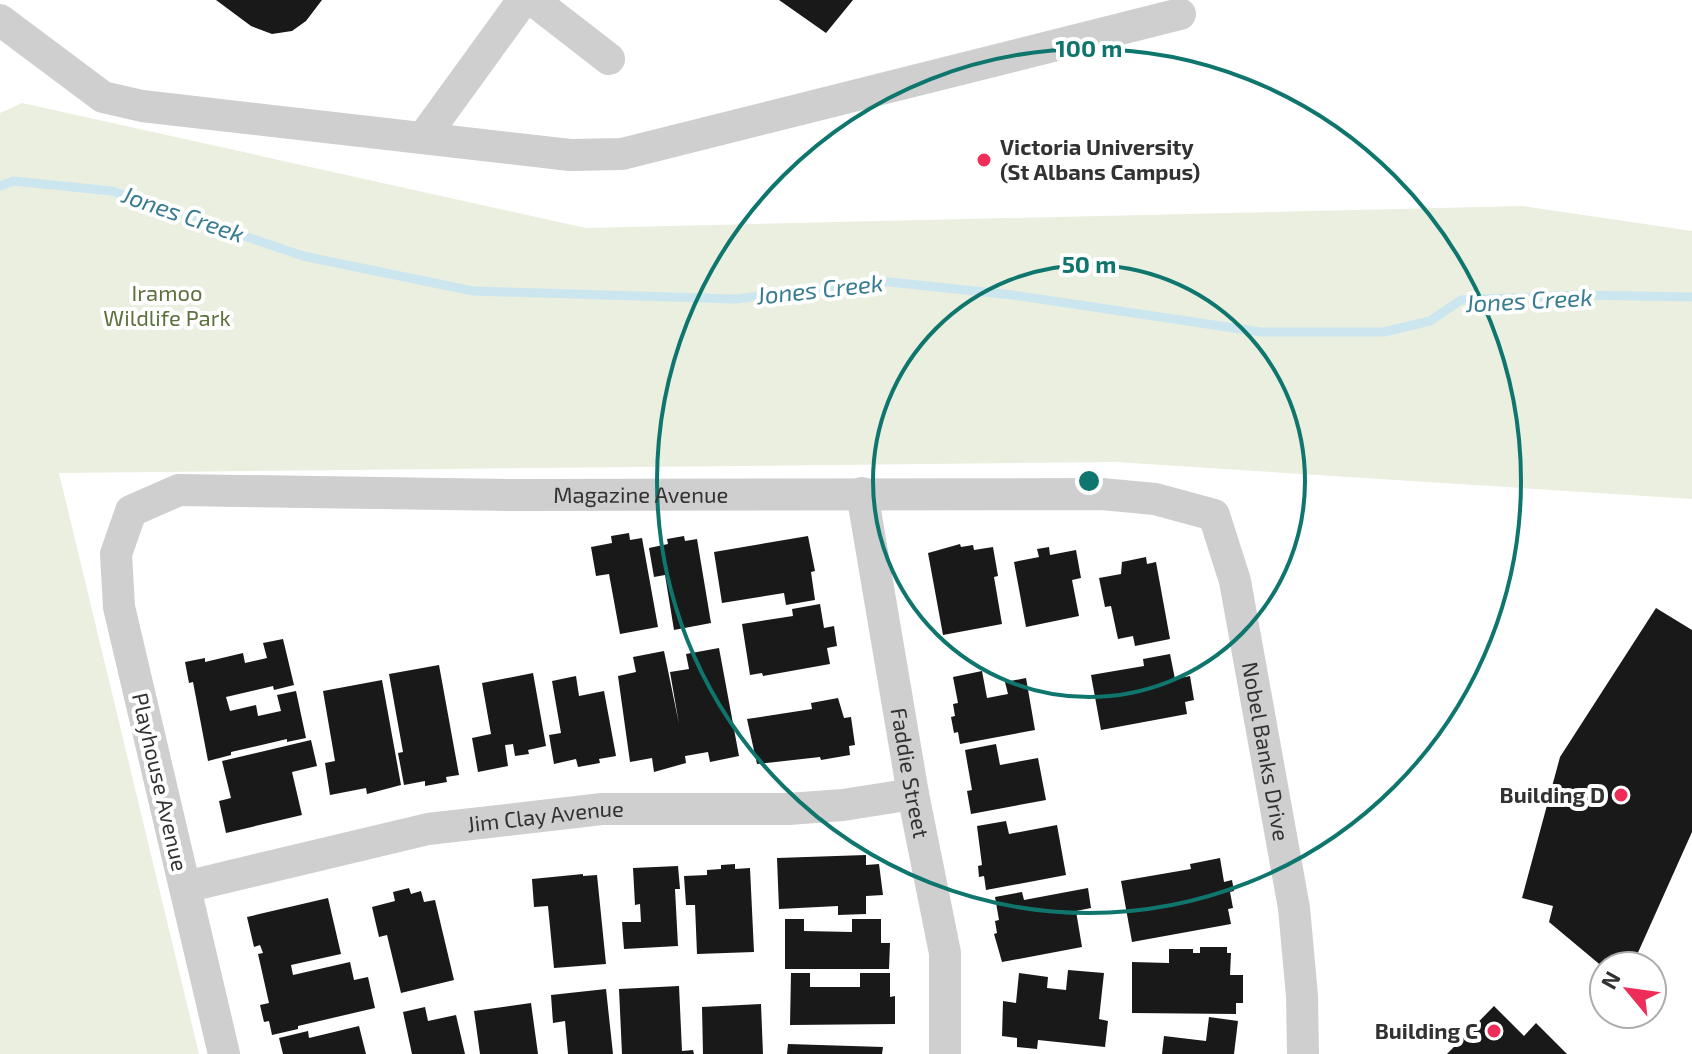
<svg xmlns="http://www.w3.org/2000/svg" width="1692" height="1054" viewBox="0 0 1692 1054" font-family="'Exo 2',sans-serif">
	<rect width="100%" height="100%" fill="#fff"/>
	<!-- green -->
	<path fill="#eaefe0" d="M22,103L586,228L1523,206L1692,231V499L1115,462L59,473L199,1054H0V113Z"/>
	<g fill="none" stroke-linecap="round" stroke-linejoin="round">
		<!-- stream -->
		<path stroke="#cbe6ef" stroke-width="9" d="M0,186L13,181L112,191L303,256L473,291L736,299L880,281L1013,295L1261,332H1384L1430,321L1461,300L1579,295L1692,297"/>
	</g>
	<!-- building -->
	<path fill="#191919" d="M216,0H322L306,21L292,31L272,34L251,26Z
		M779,0H853L826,33Z
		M629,533L630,540L642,538L658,627L620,634L609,574L596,576L591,547L612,543L611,536Z
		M684,536L685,541L697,539L711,623L674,630L665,575L654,577L649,548L668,544L667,539Z
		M808,536L815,571L811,572L815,600L786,605L784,593L722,603L714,552Z
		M960,544L961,547L973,545L974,550L993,547L998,576L994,577L1002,624L943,635L928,553Z
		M1049,547L1050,555L1076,550L1081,578L1072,580L1079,616L1026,627L1014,562L1039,557L1037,549Z
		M1146,557L1147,564L1156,562L1170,639L1135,646L1133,636L1118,639L1111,606L1105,607L1099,578L1121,574L1122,562Z
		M820,604L824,628L834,626L837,646L827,648L830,664L763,676L762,673L750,675L742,624L793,616L792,609Z
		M1656,608L1692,630V832L1632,966H1604V968L1549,922L1553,906L1522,898L1560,757Z
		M283,639L294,685L274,690L273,686L226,697L230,711L256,705L258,716L281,711L277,695L296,691L306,738L287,742V739L231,752V755L208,761L193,682L189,683L185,662L205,658V662L243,653L245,663L267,658L263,643Z
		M719,648L739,756L710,762L708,752L685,756L686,763L654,772L652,758L630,762L618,676L636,672L633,657L664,651L679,724L670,672L689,669L686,654Z
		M1170,654L1175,679L1190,676L1194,700L1185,702L1187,714L1101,730L1091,675L1144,666L1143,659Z
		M439,665L459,775L446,777L447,782L425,786V781L404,785L398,753L403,752L389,674Z
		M982,671L987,698L1008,694L1005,682L1026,678L1035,730L960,744L958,732L954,733L951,717L955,716L953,704L958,703L953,677Z
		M533,673L546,746L528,750L529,754L515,756L513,744L505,745L508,766L478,772L472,738L491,734L482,683Z
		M576,676L579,696L604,691L616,756L599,759L600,763L578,767L576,759L554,764L549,735L561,733L552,681Z
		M382,680L401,785L367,794L366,788L330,795L325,763L335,761L323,691Z
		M838,698L844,718L851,717L855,745L849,746L850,755L821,760L820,757L757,764L747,719L812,709L811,703Z
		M311,740L317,766L292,772L302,815L226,833L219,801L231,798L222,761Z
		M996,744L1000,765L1038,758L1046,800L971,814L967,791L972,790L965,750Z
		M1006,821L1009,834L1057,825L1066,875L986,890L984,876L979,877L978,866L982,865L977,826Z
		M866,855V865L879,864L883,895L866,896V914L838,915V906L779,909L777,858Z
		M1220,858L1224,882L1232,880L1234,891L1230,892L1233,908L1228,909L1231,924L1132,942L1121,881L1191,869L1190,864Z
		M735,864V869L750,868L754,952L697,954L695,905H686L684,876L707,875V870L721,869V865Z
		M678,866L680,889H675L678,946L624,949L622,922H641L640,904L635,905L633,868Z
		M583,874V876L597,875L606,964L554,968L548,906L534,907L532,879Z
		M409,888L411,894L421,891L424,902L435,900L454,980L401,993L387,935L379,937L372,907L395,901L393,892Z
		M1088,888L1091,908L1076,911L1082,947L1002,962L994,934L997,933L995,921L999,920L995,897L1022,892L1024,900Z
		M328,898L341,954L291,965L293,975L350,962L354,980L368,977L375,1008L298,1026V1029L272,1035L269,1021L264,1022L260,1005L269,1003L258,954L263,953L260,945L254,947L247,917Z
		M785,919H804V931L852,932V919H881V943H890L889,969H785Z
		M1200,947H1227V953H1231L1230,975H1243V1003H1236V1014L1132,1013V962L1169,963V949H1193V953H1200Z
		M1068,970L1104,973L1099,1019L1108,1021L1105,1047L1038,1040L1037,1049L1017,1047V1038L1002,1036L1003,1001L1016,1003L1019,973L1048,977L1047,988L1066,990Z
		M791,973H810V987H860V973H890V997L895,996V1024L790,1025Z
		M679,986L682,1051L693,1050L694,1054H622L619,989Z
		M606,989L613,1054H568L565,1021L553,1023L551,995Z
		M531,1003L538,1054H480L474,1011Z
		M761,1004L763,1054H703L702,1007Z
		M1494,1006L1524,1036L1536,1023L1567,1054H1447Z
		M425,1007L428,1021L456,1015L465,1054H412L403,1012Z
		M1209,1017L1238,1021L1234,1054H1162L1164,1036L1206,1041Z
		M359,1026L366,1054H283L279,1038L308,1031L309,1038Z
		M788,1044L883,1047L882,1054H787Z"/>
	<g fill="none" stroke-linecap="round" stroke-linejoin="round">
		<!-- minor -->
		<g stroke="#cfcfcf" stroke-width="32">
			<path d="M533,0L609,59"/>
			<path d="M0,20L103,97L142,106L570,155L622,154L1180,14"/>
			<path d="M423,138L523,0"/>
			<path id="s1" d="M862,493L913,794L945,953V1054"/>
			<path id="s2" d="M185,887L428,829L602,809H788L843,805L913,794"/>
			<path id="s3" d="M224,1054L119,607L116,554L131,511L179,490L512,495L1102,494L1155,499L1214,515L1235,581L1294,908L1302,996L1303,1054"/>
		</g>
	</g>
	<!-- distance rings -->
	<g fill="none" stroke="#0f766e" stroke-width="4">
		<circle cx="1089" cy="481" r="216"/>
		<circle cx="1089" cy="481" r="432"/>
	</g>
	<!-- markers -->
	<g fill="#ee2e58" stroke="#fff" stroke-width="3">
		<circle cx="984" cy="160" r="8"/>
		<circle cx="1621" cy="795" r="8"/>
		<circle cx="1494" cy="1031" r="8"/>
	</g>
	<g text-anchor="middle" stroke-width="8" stroke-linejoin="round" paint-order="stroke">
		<!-- poi labels -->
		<g font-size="22" font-weight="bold" fill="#323232" stroke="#fff" text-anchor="end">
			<text x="1000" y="155" text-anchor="start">Victoria University<tspan x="1000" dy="25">(St Albans Campus)</tspan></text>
			<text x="1605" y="803">Building D</text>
			<text x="1478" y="1039">Building C</text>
		</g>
		<!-- park labels -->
		<g font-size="22" fill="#5c713c" stroke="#fff">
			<text x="167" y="301">Iramoo<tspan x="167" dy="25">Wildlife Park</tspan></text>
		</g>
		<!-- street labels -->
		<g font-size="22" fill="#323232" stroke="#fff">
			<text dy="8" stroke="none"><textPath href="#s3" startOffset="1072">Magazine Avenue</textPath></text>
			<text dy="8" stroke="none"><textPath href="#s3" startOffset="1890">Nobel Banks Drive</textPath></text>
			<text dy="8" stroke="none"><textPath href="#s1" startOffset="284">Faddie Street</textPath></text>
			<text transform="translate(160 782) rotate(77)" y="8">Playhouse Avenue</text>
			<text dy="8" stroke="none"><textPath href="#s2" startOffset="368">Jim Clay Avenue</textPath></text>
		</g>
		<!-- water labels -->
		<g font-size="24" font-style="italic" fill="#387c92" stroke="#fff">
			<text transform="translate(183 215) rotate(19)" y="8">Jones Creek</text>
			<text transform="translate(820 290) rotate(-6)" y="8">Jones Creek</text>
			<text transform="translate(1529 301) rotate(-3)" y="8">Jones Creek</text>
		</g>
	</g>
	<circle cx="1089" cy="481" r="12" fill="#0f766e" stroke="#fff" stroke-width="4"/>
	<g font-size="24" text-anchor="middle" font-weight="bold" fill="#0f766e" stroke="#fff" stroke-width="8" stroke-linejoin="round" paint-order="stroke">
		<text x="1089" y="57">100 m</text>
		<text x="1089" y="273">50 m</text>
	</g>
	<!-- north arrow -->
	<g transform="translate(1628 990) rotate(299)"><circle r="38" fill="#ffffff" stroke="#adadad" stroke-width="2"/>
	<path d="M0-6L14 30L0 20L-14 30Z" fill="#ee2e58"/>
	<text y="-12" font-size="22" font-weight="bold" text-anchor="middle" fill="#323232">N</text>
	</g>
</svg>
